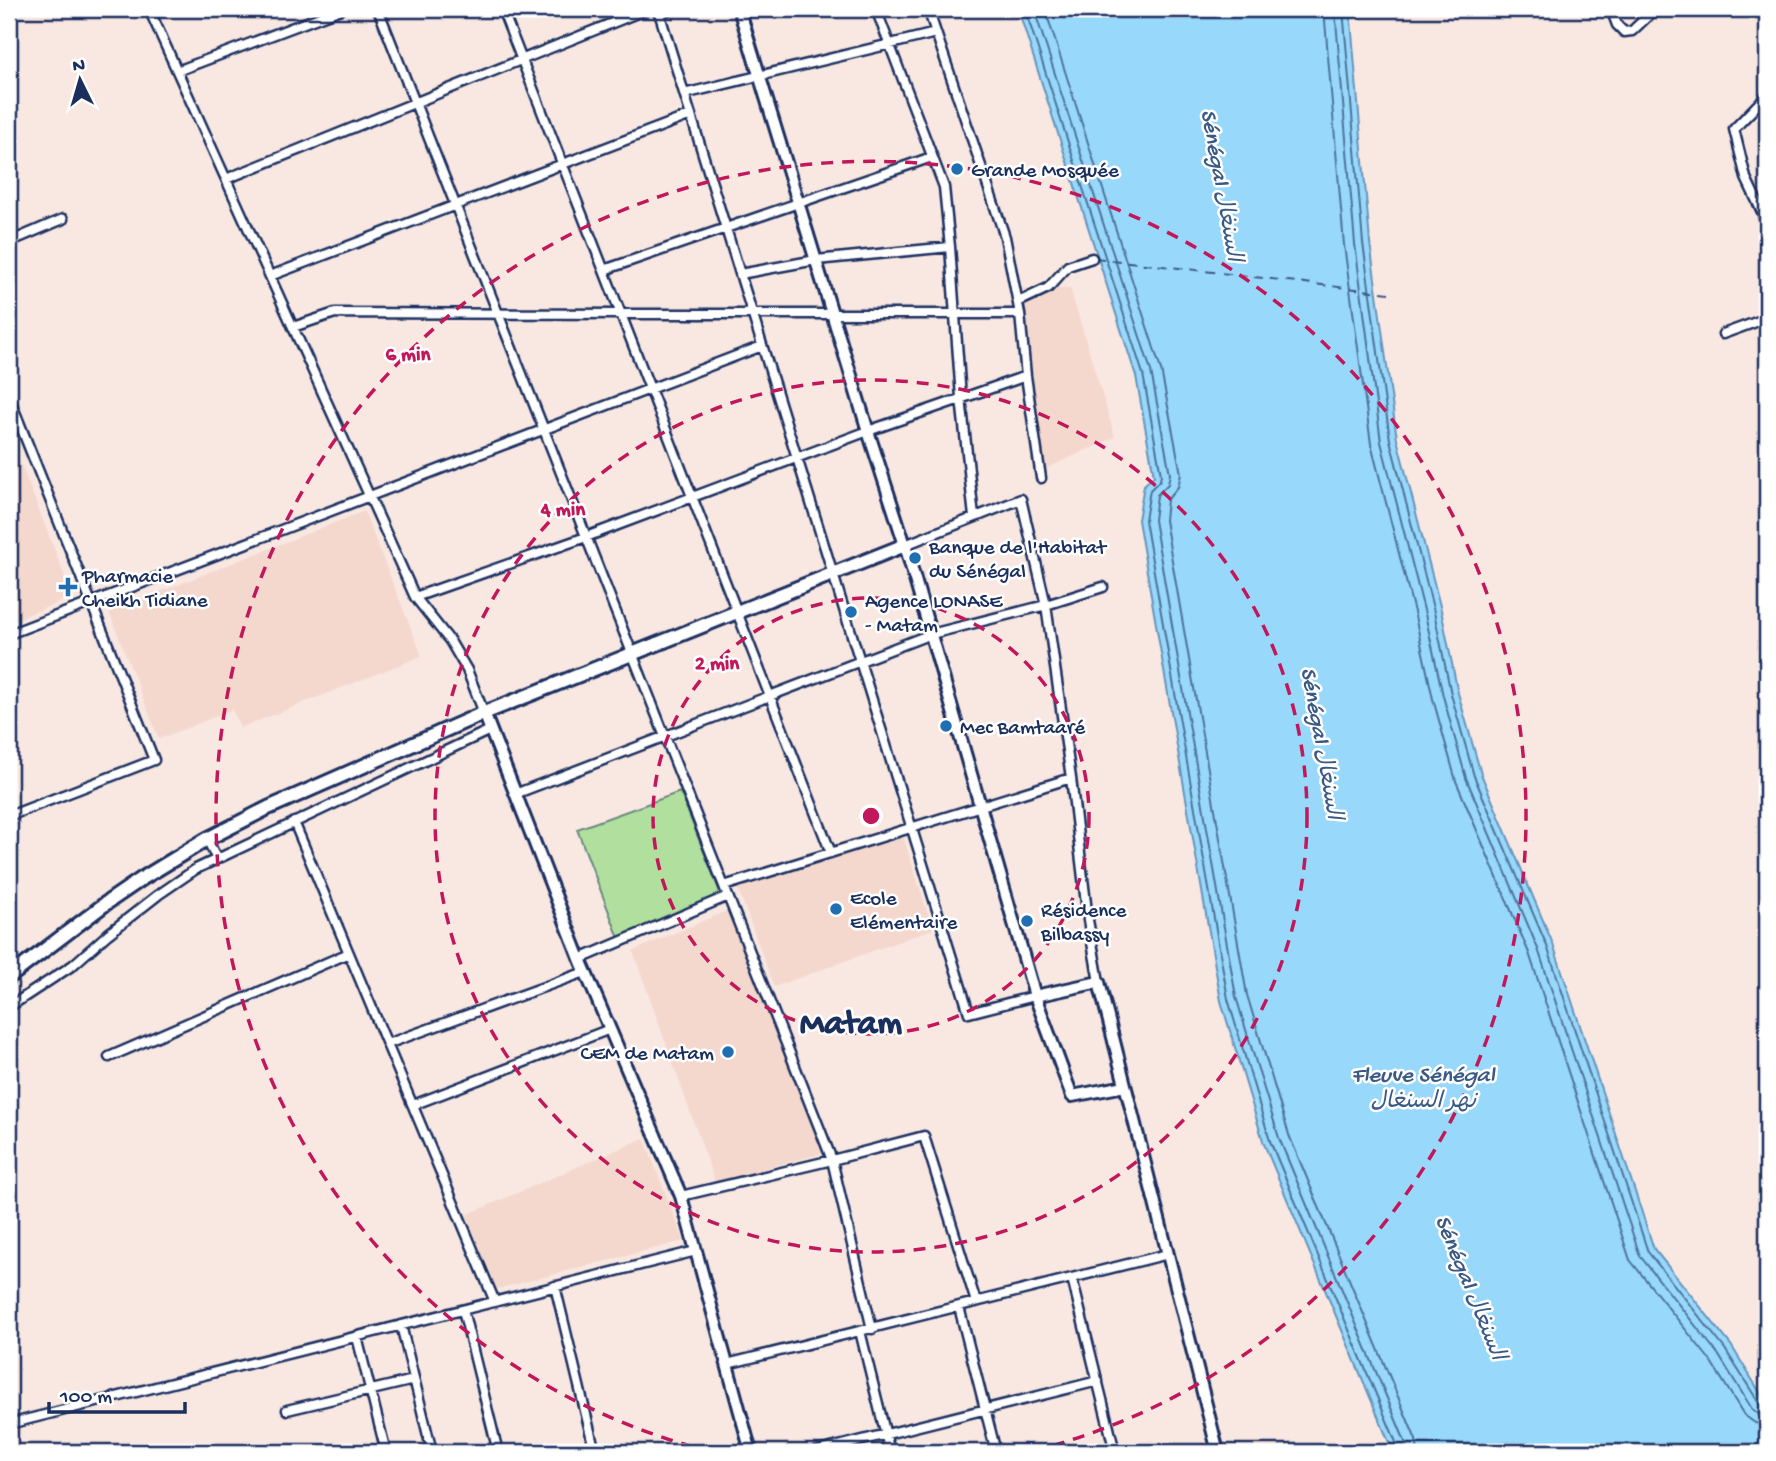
<svg xmlns="http://www.w3.org/2000/svg" width="1776" height="1461" viewBox="0 0 1776 1461" font-family="'Gochi Hand','Playpen Sans Arabic',sans-serif">
	<rect width="100%" height="100%" fill="#f9e8e2"/>
	<filter id="ink" filterUnits="userSpaceOnUse"><feTurbulence type="fractalNoise" baseFrequency=".0143" numOctaves="2"/><feDisplacementMap in="SourceGraphic" scale="14" xChannelSelector="R" yChannelSelector="G"/><feConvolveMatrix kernelMatrix="1 2 1 2 8 2 1 2 1" color-interpolation-filters="sRGB"/></filter>
	<g filter="url(#ink)">
		<!-- built -->
		<path fill="#f4d8ce" d="M1070,288L1115,437L1043,470L1019,289Z
			M9,434L73,597L9,622Z
			M364,511L422,656L240,728L232,710L159,739L109,612Z
			M902,833L933,929L774,987L738,889Z
			M733,908L823,1153L715,1182L633,951Z
			M644,1138L684,1241L497,1289L466,1215Z"/>
		<!-- green -->
		<path fill="#b1df9e" stroke="#66877e" stroke-width="2" d="M680,792L721,895L619,938L577,829Z"/>
		<!-- water -->
		<path fill="#98d8fa" stroke="#6694bc" stroke-width="2" d="M1018,9H1350L1370,243L1397,439L1441,610L1458,693L1481,774L1553,944L1654,1249L1731,1345L1767,1404V1452H1393L1264,1144L1221,1001L1138,520L1144,485L1154,476L1136,376Z"/>
		<g fill="none" stroke-linecap="round" stroke-linejoin="round">
			<!-- shore -->
			<path stroke="#4d739c" stroke-width="2" d="M1025,9L1143,374L1161,475L1160,480L1150,490L1145,520L1228,999L1270,1141L1398,1447V1452
				M1034,9L1151,371L1170,474L1168,484L1157,495L1154,520L1236,997L1279,1138L1406,1444L1407,1452
				M1045,9L1161,370L1181,474L1178,487L1167,500L1165,520L1247,995L1289,1135L1416,1440L1418,1452
				M1324,9L1344,245L1371,444L1415,616L1433,699L1456,781L1529,953L1630,1260L1710,1360L1744,1415L1755,1423L1767,1425
				M1335,9L1355,244L1381,442L1425,614L1443,696L1466,778L1538,949L1640,1256L1718,1354L1752,1409L1759,1414L1767,1415
				M1343,9L1363,243L1390,440L1434,612L1451,694L1474,776L1547,946L1648,1252L1725,1349L1759,1403L1767,1406"/>
			<!-- ferry -->
			<path stroke="#3a5985" stroke-width="2" stroke-dasharray="9 7" stroke-linecap="butt" d="M1095,258L1389,293"/>
			<defs>
				<path id="street" d="M149,9L415,597L450,641L467,670L484,713
					M378,9L832,1160L872,1329
					M502,9L831,853
					M658,9L969,1013L1035,996
					M876,9L944,187L950,247L961,398L974,517
					M928,9L1005,237L1020,314L1026,376L1041,478
					M1611,9L1617,25L1624,32L1632,31L1651,13L1666,9
					M659,14L673,9
					M177,71L341,9
					M684,94L936,33
					M1767,95L1734,129L1746,178L1763,214L1767,234
					M226,179L647,9
					M9,242L63,219
					M604,270L932,157
					M740,274L816,260L950,247
					M270,276L691,115
					M1018,302L1048,288L1068,266L1092,258
					M293,327L335,313L621,314H1020
					M1723,334L1767,318
					M9,397L154,760L9,816
					M905,545L1021,499L1046,605L1071,778L1088,920L1099,982
					M415,597L586,537L868,431L1026,376
					M9,634L762,346
					M515,794L931,634L1046,605L1103,587
					M294,822L495,1302
					M207,839L217,859
					M724,886L1071,778
					M580,959L728,896
					M9,1007L73,965L108,934L158,895L196,869L490,730
					M387,1044L585,972
					M109,1057L349,953
					M413,1105L610,1029
					M681,1196L832,1160L924,1136L976,1302
					M1072,1278L1115,1452
					M555,1286L595,1452
					M959,1307L996,1452
					M463,1310L498,1452
					M401,1325L432,1452
					M860,1331L890,1452
					M357,1337L384,1444
					M727,1364L1168,1254
					M287,1410L414,1380
					M9,1424L696,1251
					M815,1452L1098,1381"/>
				<path id="secondary" d="M739,9L868,431L905,545L1035,996L1099,982L1218,1452
					M484,713L580,959L681,1196L751,1452
					M1035,996L1072,1096L1125,1086"/>
				<path id="primary" d="M9,977L105,904L143,878L207,839L268,808L484,713L905,545"/>
			</defs>
			<!-- street casing -->
			<use href="#street" stroke="#1b2f5e" stroke-width="13"/>
			<!-- secondary casing -->
			<use href="#secondary" stroke="#1b2f5e" stroke-width="16"/>
			<!-- primary casing -->
			<use href="#primary" stroke="#1b2f5e" stroke-width="18"/>
			<!-- street -->
			<use href="#street" stroke="#fff" stroke-width="8"/>
			<!-- secondary -->
			<use href="#secondary" stroke="#fff" stroke-width="10"/>
			<!-- primary -->
			<use href="#primary" stroke="#fff" stroke-width="12"/>
		</g>
	</g>
	<!-- distance rings -->
	<g fill="none" stroke="#c2185b" stroke-width="3.5" stroke-dasharray="12 9">
		<circle cx="871" cy="816" r="218"/>
		<circle cx="871" cy="816" r="436"/>
		<path d="M713 1452A655 655 0 1 1 1029 1452"/>
	</g>
	<!-- markers -->
	<g fill="#1f6fb2" stroke="#fff" stroke-width="2.5">
		<circle cx="957" cy="169" r="7"/>
		<circle cx="915" cy="558" r="7"/>
		<path d="M64.5 576.5h7v7h7v7h-7v7h-7v-7h-7v-7h7z"/>
		<circle cx="851" cy="612" r="7"/>
		<circle cx="946" cy="726" r="7"/>
		<circle cx="836" cy="909" r="7"/>
		<circle cx="1027" cy="921" r="7"/>
		<circle cx="728" cy="1052" r="7"/>
	</g>
	<g text-anchor="middle" stroke-width="5" stroke-linejoin="round" paint-order="stroke">
		<!-- poi labels -->
		<g font-size="21" fill="#1b2f5e" stroke="#fff" text-anchor="start">
			<text x="971" y="176">Grande Mosquée</text>
			<text x="929" y="553">Banque de l'Habitat<tspan x="929" dy="24">du Sénégal</tspan></text>
			<text x="82" y="582">Pharmacie<tspan x="82" dy="24">Cheikh Tidiane</tspan></text>
			<text x="865" y="607">Agence LONASE<tspan x="865" dy="24">- Matam</tspan></text>
			<text x="960" y="733">Mec Bamtaaré</text>
			<text x="850" y="904">Ecole<tspan x="850" dy="24">Elémentaire</tspan></text>
			<text x="1041" y="916">Résidence<tspan x="1041" dy="24">Bilbassy</tspan></text>
			<text x="714" y="1059" text-anchor="end">CEM de Matam</text>
		</g>
		<!-- water labels -->
		<g font-size="23" font-style="italic" fill="#3a5985" stroke="#fff">
			<text transform="translate(1223 185) rotate(80)" y="8">Sénégal السنغال</text>
			<text transform="translate(1323 743) rotate(80)" y="8">Sénégal السنغال</text>
			<text x="1423" y="1081">Fleuve Sénégal<tspan x="1423" dy="26">نهر السنغال</tspan></text>
			<text transform="translate(1472 1287) rotate(68)" y="8">Sénégal السنغال</text>
		</g>
		<!-- town labels -->
		<g font-size="35" font-weight="bold" fill="#1b2f5e" stroke="#fff">
			<text x="851" y="1032">Matam</text>
		</g>
	</g>
	<circle cx="871" cy="816" r="10" fill="#c2185b" stroke="#fff" stroke-width="3.5"/>
	<g font-size="21" text-anchor="middle" font-weight="bold" fill="#c2185b" stroke="#fff" stroke-width="5" stroke-linejoin="round" paint-order="stroke">
		<text x="408" y="360">6 min</text>
		<text x="563" y="515">4 min</text>
		<text x="717" y="669">2 min</text>
	</g>
	<!-- margin -->
	<rect width="1776" height="1461" fill="none" stroke="#fff" stroke-width="35"/>
	<rect x="18" y="18" width="1741" height="1426" fill="none" stroke="#1b2f5e" stroke-width="2.5" filter="url(#ink)"/>
	<!-- north arrow -->
	<g transform="translate(80 80) rotate(355)" stroke="#ffffff" stroke-width="5" paint-order="stroke">
	<path d="M0-5L12 26L0 18L-12 26Z" fill="#1b2f5e"/>
	<text y="-10" font-size="19" font-weight="bold" text-anchor="middle" fill="#1b2f5e">N</text>
	</g>
	<!-- scale -->
	<path d="M49 1402v10h136v-10" fill="none" stroke="#1b2f5e" stroke-width="3.5"/>
	<text x="60" y="1402" font-size="21" fill="#1b2f5e" stroke="#ffffff" stroke-width="5" paint-order="stroke">100 m</text>
</svg>
